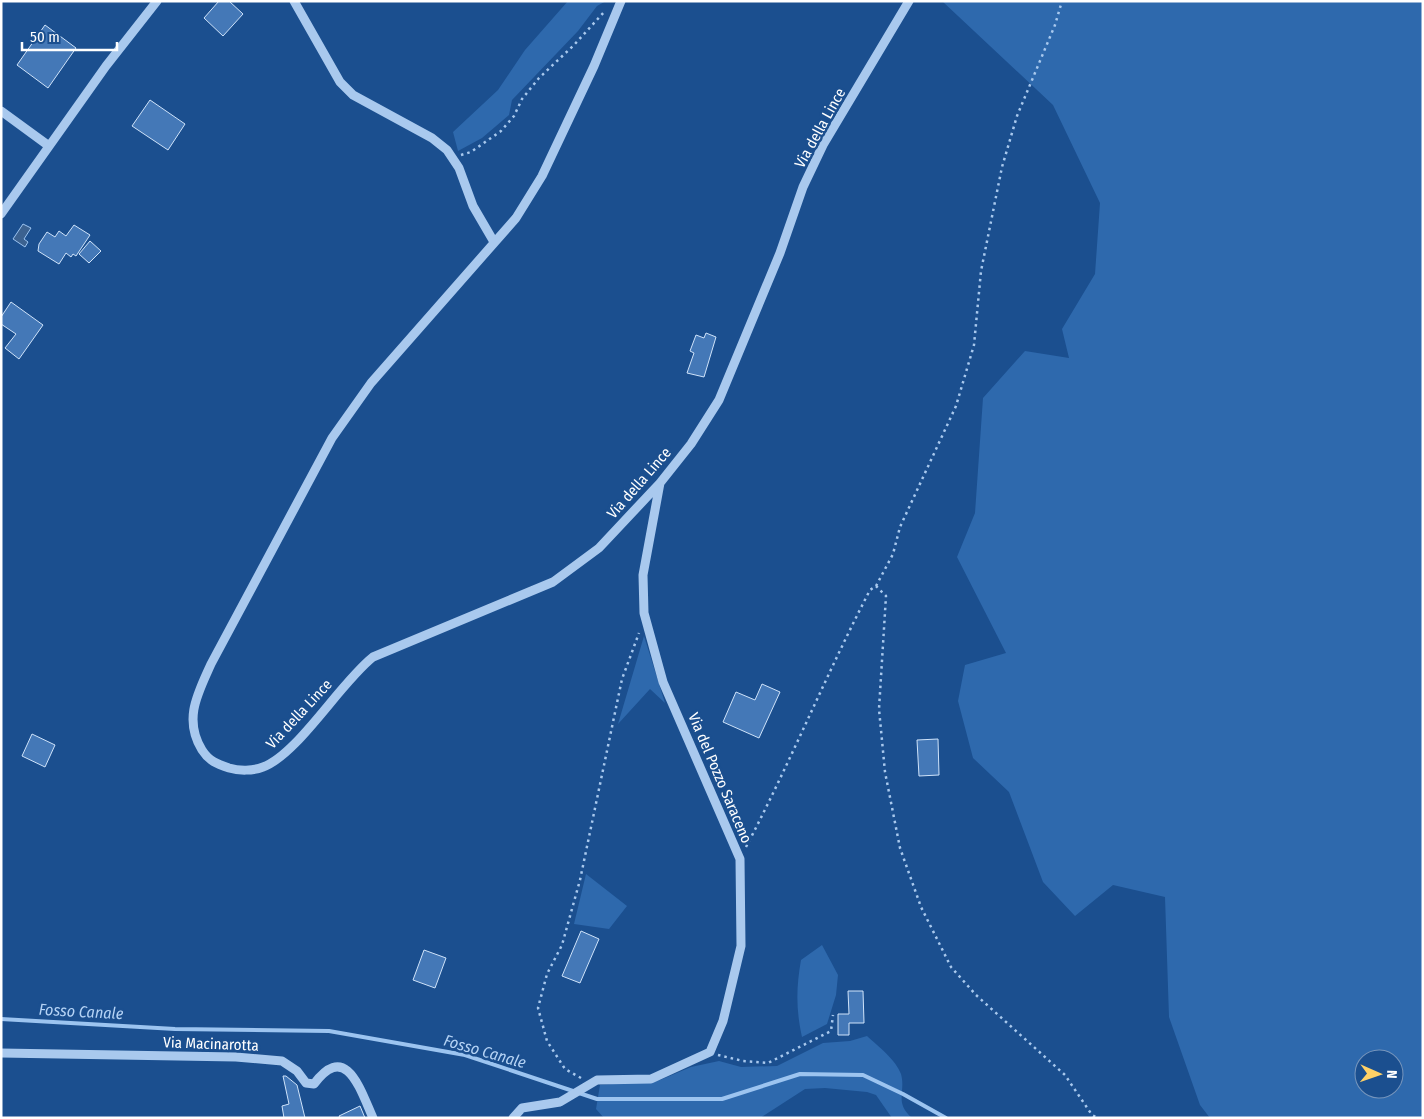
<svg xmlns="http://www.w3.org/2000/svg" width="1424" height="1119" viewBox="0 0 1424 1119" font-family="'Fira Sans Condensed',sans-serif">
	<rect width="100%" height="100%" fill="#1b4f8f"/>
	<!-- green -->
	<path fill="#2e69ad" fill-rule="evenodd" d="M568,1H606L597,6L578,31L512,100L509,115L482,138L458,151L453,132L498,90L525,50Z
		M942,1H1423V1118H1210L1200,1105L1169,1017L1165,897L1113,885L1075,916L1043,882L1009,792L973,758L958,701L965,665L1006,653L957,557L975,513L983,398L1025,351L1069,358L1062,329L1095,274L1100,203L1053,105ZM1364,1059H1394V1089H1364Z
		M644,636L665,703L650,689L618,724Z
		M586,874L627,906L609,929L574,924Z
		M822,945L838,975L836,995L827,1024L802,1037C796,1010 796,988 801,960Z
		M867,1036C878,1046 896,1060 901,1074C906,1092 894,1103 912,1118H892L876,1095L867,1092L825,1088L805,1089L760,1118H604L596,1109L600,1085L660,1080L691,1067L719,1061L741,1067L777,1066L823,1043L850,1041Z"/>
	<!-- water -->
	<path fill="#3c6290" stroke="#9cc4f0" d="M23,224L31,228L24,239L28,242L25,247L13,239Z"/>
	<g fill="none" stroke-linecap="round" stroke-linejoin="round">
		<!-- stream -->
		<path stroke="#9cc4f0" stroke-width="4" d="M1,1019L175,1029L329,1031L465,1055L597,1099H722L800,1074L863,1075L903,1094L946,1118"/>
	</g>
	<!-- building -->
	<path fill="#4478b7" stroke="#cfe3fa" d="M219,1H229L243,14L223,36L204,18Z
		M45,25L76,48L48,88L17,65Z
		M150,100L185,124L168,150L132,126Z
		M74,225L90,235L76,256L73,254L71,257L66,253L59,264L38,251L39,244L47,232L55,237L59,231L66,236Z
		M90,241L101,251L89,263L79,254Z
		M11,302L43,325L19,359L5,348L16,334L1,324V317Z
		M706,333L716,337L704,377L687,373L694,353L690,351L696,335L704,338Z
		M762,684L780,692L759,738L723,722L736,692L755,700Z
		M32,734L55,745L45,767L22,756Z
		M938,739L939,775L919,776L917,740Z
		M581,931L599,939L580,983L562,976Z
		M424,950L446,958L435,988L413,980Z
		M848,991H863L864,1023H849V1035H838V1014H849Z
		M283,1076H286L297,1085L305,1118H307H284L282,1106L289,1104Z
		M360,1106L365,1118H340L339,1116Z"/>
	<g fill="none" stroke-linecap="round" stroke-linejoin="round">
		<!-- path -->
		<path stroke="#a9c9ee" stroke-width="2.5" stroke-dasharray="2.5 4" stroke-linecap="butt" d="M461,155L471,152L501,131L514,116L522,99L539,78L574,45L605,11
			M876,586L893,554L900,527L956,406L974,345L981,271L1002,167L1017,116L1055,25L1062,1
			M746,847C790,763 826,675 870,590L876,586L886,596L879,709L885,772L900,848L921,907L951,967L976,995L1065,1075L1092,1115L1098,1118
			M718,1055L743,1061L768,1063L831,1031L833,1015
			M581,1078L565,1069L547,1041L538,1008L547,974L562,945L580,880L622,679L639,633"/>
		<!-- minor -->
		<path stroke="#a9c9ee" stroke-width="9" d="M294,1L340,82L353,95L432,138L447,150L459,168L473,206L494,242
			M621,1L594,66L542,176L516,218L371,383L332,438L211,664C198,693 183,719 202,750C209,761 217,764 229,768C239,771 253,771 263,767C298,754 340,683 373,657L553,582L599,548L660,483L691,444L719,400L780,253L803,187L823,145L909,1
			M1,111L49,146
			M1,214L106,66L157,1
			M1,1053L236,1057L282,1061L297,1071L306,1083L314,1084C346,1041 360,1089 373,1118
			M513,1118L522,1108L560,1102L597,1080L651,1079L710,1052L723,1021L741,946L740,859L663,682L644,613L643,575L660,483"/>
	</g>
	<g text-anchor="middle" stroke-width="5" stroke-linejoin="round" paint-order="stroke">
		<!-- street labels -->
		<g font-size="15" fill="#fff" stroke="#1b4f8f">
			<text transform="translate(820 128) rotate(-61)" y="5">Via della Lince</text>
			<text transform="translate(639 483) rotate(-49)" y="5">Via della Lince</text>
			<text transform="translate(299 714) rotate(-47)" y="5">Via della Lince</text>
			<text transform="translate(720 778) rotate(67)" y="5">Via del Pozzo Saraceno</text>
			<text transform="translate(211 1044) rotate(2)" y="5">Via Macinarotta</text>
		</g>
		<!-- water labels -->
		<g font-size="16" font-style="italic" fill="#b5d3f5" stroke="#1b4f8f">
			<text transform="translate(81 1011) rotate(3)" y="6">Fosso Canale</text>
			<text transform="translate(485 1051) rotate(16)" y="6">Fosso Canale</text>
		</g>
	</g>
	<!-- border -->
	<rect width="1424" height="1119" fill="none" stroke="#ffffff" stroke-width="5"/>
	<!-- north arrow -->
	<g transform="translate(1379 1074) rotate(92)"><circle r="24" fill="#1b4f8f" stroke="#7695bc"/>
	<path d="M0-4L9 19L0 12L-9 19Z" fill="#ffd166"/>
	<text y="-8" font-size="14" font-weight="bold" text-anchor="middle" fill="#ffffff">N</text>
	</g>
	<!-- scale -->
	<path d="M22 42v8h95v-8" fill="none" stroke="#ffffff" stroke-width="2.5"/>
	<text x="30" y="42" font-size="15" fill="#ffffff" stroke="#1b4f8f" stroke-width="4" paint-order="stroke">50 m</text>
</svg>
